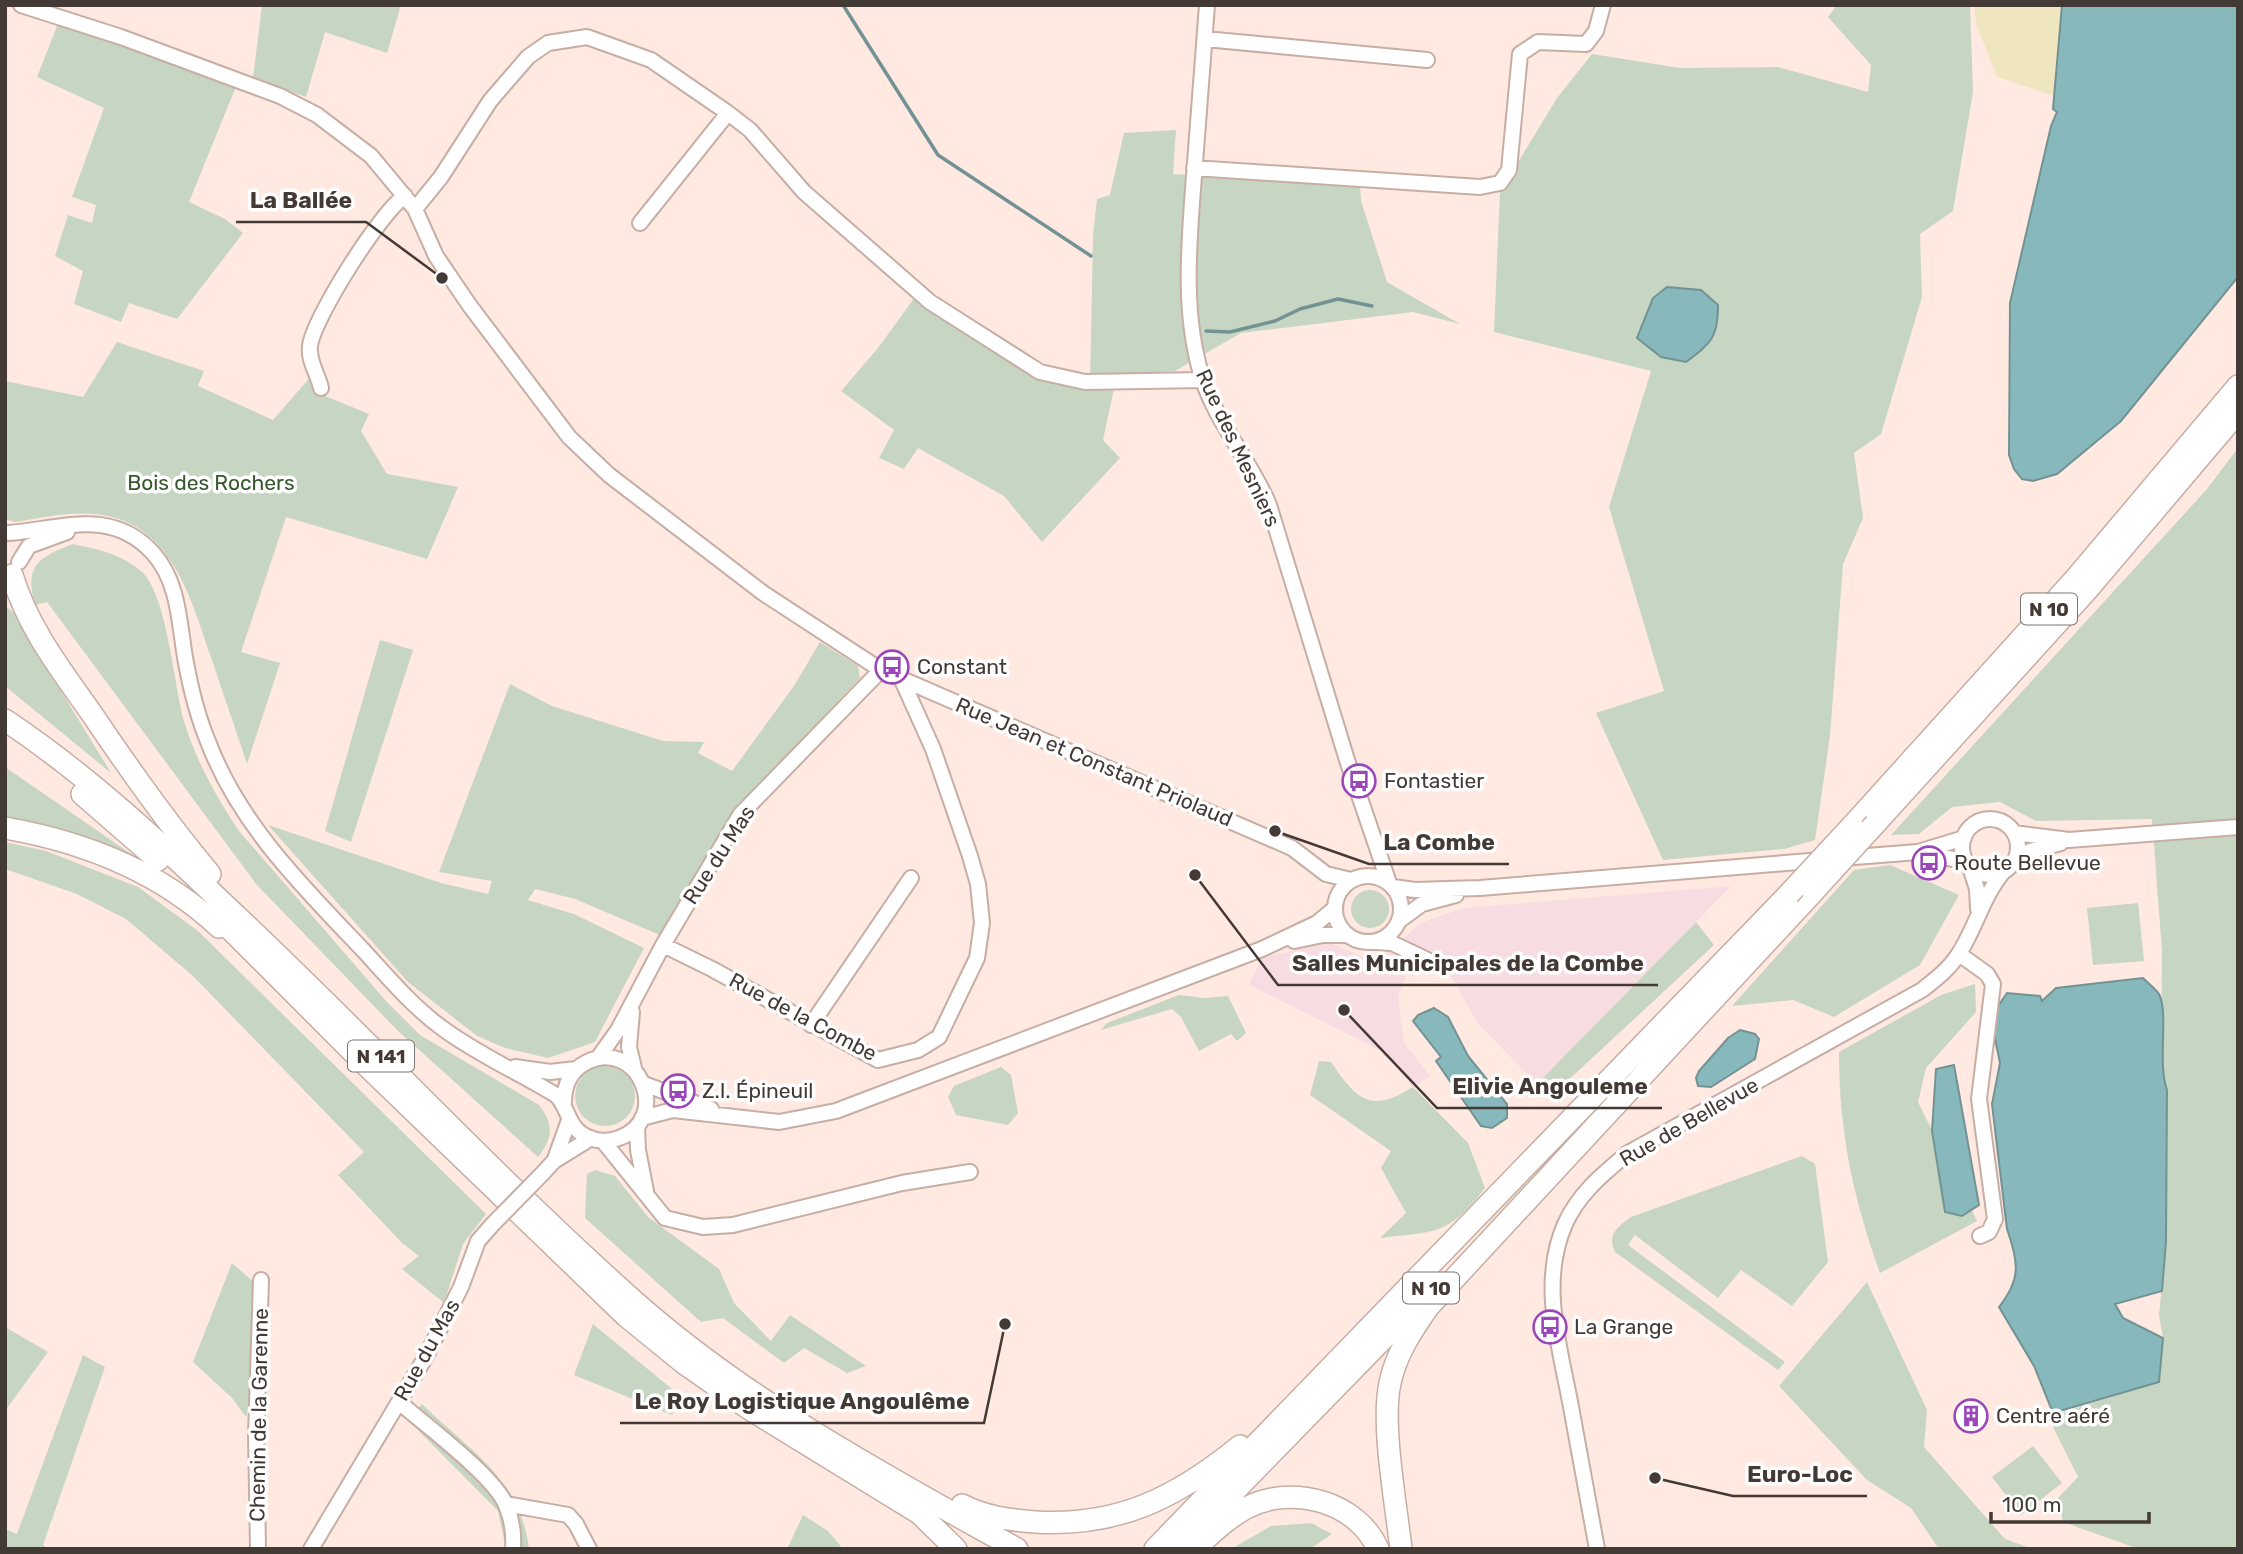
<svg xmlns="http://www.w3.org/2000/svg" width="2243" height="1554" viewBox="0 0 2243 1554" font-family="Rubik,sans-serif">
	<rect width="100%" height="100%" fill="#ffe9e1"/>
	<!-- commercial -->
	<path fill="#f7dde2" d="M1731,886L1537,1084L1479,1025L1452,978L1438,972L1418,968L1414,976L1407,974L1398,996L1404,1043L1430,1076L1413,1087L1383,1052L1249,985L1262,958L1328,942L1361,956H1374L1389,952L1420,923L1464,908Z"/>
	<!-- green -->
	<path fill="#c6d6c2" d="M262,5H401L387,53L325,32L306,97L253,78Z
		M1837,5H1970L1973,92L1953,211L1920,234L1922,297L1881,434L1854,453L1863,518L1843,564L1830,736L1815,840L1784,849L1663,860L1596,713L1664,691L1609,507L1651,371L1494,332L1500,192L1557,98L1592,54L1680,68L1778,67L1868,92L1871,65L1828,17Z
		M59,21L237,84L189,202L225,219L243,233L177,319L129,303L121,322L74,304L83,271L55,256L68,215L92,223L96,205L72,197L104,108L37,77Z
		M1176,130L1173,174L1360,185L1361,201L1387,282L1460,324L1413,312L1241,333L1175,371L1117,374L1103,440L1120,458L1042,542L1004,496L918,448L904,469L879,458L894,430L841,391L878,348L915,297L1033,374L1090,388L1093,236L1097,199L1110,195L1124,133Z
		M117,342L204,371L198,386L273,420L313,374V391L369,414L361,431L387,474L458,487L427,559L286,517L241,652L280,663L247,764C236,730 224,697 213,663C194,610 178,537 116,518C82,508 48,517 15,522L5,519V381L83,397Z
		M2238,448V1549H2139L2063,1522L2058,1498L2078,1477L2048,1417L2159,1382L2163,1338L2159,1315L2166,1241L2167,1090L2161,1074L2162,951L2152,819L2036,821L2000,802L1952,807L1919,834L1891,835L2207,489Z
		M73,544C97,549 122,554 142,572C167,595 174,685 184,721C195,759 217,798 239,831L386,1001L420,1035L539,1105C554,1124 553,1138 538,1157L397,1030L257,885L47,602L35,605C24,566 38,557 73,544Z
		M5,606L13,612L111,773L5,686Z
		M380,640L413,650L351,842L325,831Z
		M820,642L858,666L860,678L733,812L660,935L575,899L535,889L528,900L574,914L644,948L595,1042L548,1058L505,1048L477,1036L408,982L268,825L441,883L488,894L492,881L439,872L510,684L552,706L663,741L704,742L698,753L732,771L794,686Z
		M5,767L137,858L58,828L5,818Z
		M5,842L46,851L138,887L198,931L486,1214L463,1244L444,1303L402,1269L419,1256L402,1243L338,1175L364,1152L193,976L126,919L77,894L5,869Z
		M1890,865L1959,895L1920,965L1834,1017L1793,1000L1732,1006L1854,870Z
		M1351 909a19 19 0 1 1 38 0a19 19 0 1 1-38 0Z
		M2138,903L2144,961L2093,965L2087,908Z
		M1696,922L1714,945L1549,1098L1537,1084Z
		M1975,984L1976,1012L1926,1068L1918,1102L1977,1221L1880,1273C1853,1197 1839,1133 1839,1052L1941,995Z
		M1179,995L1204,998L1228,996L1246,1033L1237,1041L1231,1034L1199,1051L1181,1017L1172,1009L1101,1030L1107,1023Z
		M1319,1061L1331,1062C1357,1100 1370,1114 1413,1087L1468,1143L1485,1188C1448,1236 1437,1231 1380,1238L1406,1213L1381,1168L1391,1151L1310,1095Z
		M575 1096a30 30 0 1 1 60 0a30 30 0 1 1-60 0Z
		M1001,1067L1011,1075L1018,1113L1008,1125L956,1115L948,1097L954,1086Z
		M1802,1156L1815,1164L1828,1262L1792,1306L1741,1270L1718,1298L1635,1235L1628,1245L1785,1362L1778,1370L1615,1252C1607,1235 1617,1227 1631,1217Z
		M595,1170L615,1176L648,1217L719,1269L734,1303L771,1341L790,1315L866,1366L847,1373L804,1348L784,1363L723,1318L701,1322L585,1218L587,1174Z
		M232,1263L256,1284L252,1393L246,1417L232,1398L193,1362Z
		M1867,1282L1927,1410L1924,1447L2005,1539L2033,1549H1939L1911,1508L1867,1480L1779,1386Z
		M593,1324L683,1398L672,1415L574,1375Z
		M5,1327L48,1352L5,1411Z
		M83,1355L105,1367L43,1545L48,1549H5V1529L17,1534Z
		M422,1404C469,1450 521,1479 529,1549H506L498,1511L408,1420Z
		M2033,1446L2062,1483L2021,1515L1992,1477Z
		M803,1515L828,1531L843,1549H787Z
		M1311,1523L1332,1534L1310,1549H1231L1271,1526Z"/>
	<!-- sand -->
	<path fill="#efe5bf" d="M1974,5H2062L2054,96L1997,77L1976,23Z"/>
	<!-- water -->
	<path fill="#87b8bc" stroke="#739294" stroke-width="2" d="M2062,5H2238V277L2121,421L2057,474L2033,481L2022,479L2014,469L2009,455L2010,303L2051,126L2057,112L2053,109Z
		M1667,287L1701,290L1718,305C1718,338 1711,343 1686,362L1661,357L1637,338L1653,298Z
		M2143,978C2148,983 2156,989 2159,994C2169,1013 2157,1063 2167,1090L2166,1241L2162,1291L2115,1304L2123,1318L2163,1338L2159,1382L2053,1413L2034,1366L1999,1307C2021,1279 2019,1263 2007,1229L1992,1104L2000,1063L1993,1029L1994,1012L2007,993L2040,996L2042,1001L2056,988Z
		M1434,1008L1448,1017L1468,1056L1507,1104V1118L1492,1128L1481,1126L1436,1061L1441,1057L1413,1021L1418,1015Z
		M1740,1030L1755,1034L1759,1039L1755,1059L1711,1087L1698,1086L1696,1078L1699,1071L1728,1038Z
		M1954,1065L1979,1205L1962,1216L1945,1212L1932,1131L1936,1069Z"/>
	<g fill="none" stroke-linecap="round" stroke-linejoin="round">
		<!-- stream -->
		<path stroke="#739294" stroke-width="3.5" d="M843,5L938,155L1091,256
			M1206,331L1230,332L1275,321L1300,309L1338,299L1372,306"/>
		<defs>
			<path id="minor" d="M21,5L121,37L280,96L317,115L371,156L415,209L436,256L470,306L569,437L609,475L763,593L881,670L1292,848L1326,874L1351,880
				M1207,5C1203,62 1198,119 1194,176C1189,242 1182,313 1202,377C1215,421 1251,461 1269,505L1347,760L1389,883
				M1205,39L1427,60
				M1194,168L1480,187L1500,183L1509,170L1520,54L1538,42L1586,44L1596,31L1603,5
				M415,209L441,177L490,101L528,57L548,43L587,37L651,60L728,113L750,130L804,192L930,302L1040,372L1085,382L1203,380
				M640,223L728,113
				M321,388C318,374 308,361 310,346C313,319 381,211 405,196
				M9,533C61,529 111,507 153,553C180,583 179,626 186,663C191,690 198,718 209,744C240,825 304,888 363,950C388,977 412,1006 442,1028C477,1054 518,1072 556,1095C568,1106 567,1124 582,1134C593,1141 607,1143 619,1138C673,1119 638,1037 587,1062C571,1070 564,1085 564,1102
				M19,562L29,546L67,532
				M1962 847a28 28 0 1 1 56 0a28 28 0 1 1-56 0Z
				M2014,833L2069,840L2238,827
				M1923,854L1966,861
				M1842,858L1918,852L1964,838
				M2014,861L2030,851L2061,843
				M1970,867L1977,889L1978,909
				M1335 909a33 33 0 1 1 66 0a33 33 0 1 1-66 0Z
				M1393,887L1415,890L1480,888L1822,860
				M1400,920L1422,904L1456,895
				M1294,941L1323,935H1347
				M1375,942L1392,943L1438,965
				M663,945L712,969L878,1060L918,1050L939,1037L977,958L982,923L978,884L970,856L933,749L901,678
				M1959,954L1987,974L1993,984L1979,1099L1995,1219L1989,1232L1980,1236
				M632,1012L629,1047L634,1068
				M811,1025L911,878
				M598,1058L618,1030L663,945L740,815L881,670
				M515,1067L550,1072L576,1069
				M644,1084L711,1109
				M642,1118L673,1110L779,1122L836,1111L1262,949L1317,923L1334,909
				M637,1126L638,1150L646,1191
				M603,1141L665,1218L703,1227L733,1225L902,1183L970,1172
				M555,1159L569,1120
				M543,1173L554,1161L591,1138
				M399,1402C425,1425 494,1476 506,1505C512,1519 514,1534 513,1549
				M506,1504L568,1515L576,1524L589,1549
				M258,1549L256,1435L261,1280
				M311,1549L425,1358L461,1287L478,1241L492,1225
				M1597,1549C1588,1502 1580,1454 1571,1407C1560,1347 1539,1283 1565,1224C1579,1193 1603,1174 1628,1153L1922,990C1936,979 1949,969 1958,955C1976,928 1982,897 2004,871"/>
			<path id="highway" d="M12,575C28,628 61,670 92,714C129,769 167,823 210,874
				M5,720C86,774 157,840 227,907C365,1036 493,1176 635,1302C748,1402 886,1476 1017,1549
				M82,794L158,860
				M1875,824L2088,589L2238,412
				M1852,826L2076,578L2238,386
				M5,828C85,842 159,871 219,927
				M212,911L367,1066L626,1316L685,1364L748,1408L919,1513L956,1549
				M962,1505C985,1517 1010,1520 1035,1522C1118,1527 1176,1498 1240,1446
				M1198,1546C1213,1532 1228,1518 1246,1508C1291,1484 1357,1501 1378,1549
				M1155,1549L1789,894
				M1178,1549L1416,1305
				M1401,1549C1396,1504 1381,1424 1390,1383C1396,1354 1412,1330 1429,1306L1813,892"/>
		</defs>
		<!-- minor casing -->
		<use href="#minor" stroke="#c7aea4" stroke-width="18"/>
		<!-- highway casing -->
		<use href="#highway" stroke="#c7aea4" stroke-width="24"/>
		<!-- minor -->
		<use href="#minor" stroke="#fff" stroke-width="14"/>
		<!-- highway -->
		<use href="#highway" stroke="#fff" stroke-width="21"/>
		<defs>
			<path id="minor-bridge" d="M492,1225L543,1173"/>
			<path id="highway-bridge" d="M1813,892L1875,824
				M1789,894L1852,826"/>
		</defs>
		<!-- minor-bridge casing -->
		<use href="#minor-bridge" stroke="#c7aea4" stroke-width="18" stroke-linecap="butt"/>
		<!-- highway-bridge casing -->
		<use href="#highway-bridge" stroke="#c7aea4" stroke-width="24" stroke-linecap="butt"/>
		<!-- minor-bridge -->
		<use href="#minor-bridge" stroke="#fff" stroke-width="14"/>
		<!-- highway-bridge -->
		<use href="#highway-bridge" stroke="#fff" stroke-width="21"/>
	</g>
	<!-- icons -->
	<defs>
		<symbol id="bus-ring" viewBox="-11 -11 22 22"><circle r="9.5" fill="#fff" stroke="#9a48b8" stroke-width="1.5"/><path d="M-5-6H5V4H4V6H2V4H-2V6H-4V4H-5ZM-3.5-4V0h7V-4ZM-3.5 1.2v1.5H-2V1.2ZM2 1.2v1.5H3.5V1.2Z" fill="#9a48b8"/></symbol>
		<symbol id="building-ring" viewBox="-11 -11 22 22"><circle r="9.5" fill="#fff" stroke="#9a48b8" stroke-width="1.5"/><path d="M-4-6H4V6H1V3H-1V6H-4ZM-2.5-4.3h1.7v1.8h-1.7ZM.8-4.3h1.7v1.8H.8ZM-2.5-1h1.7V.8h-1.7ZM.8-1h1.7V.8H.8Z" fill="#9a48b8"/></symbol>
	</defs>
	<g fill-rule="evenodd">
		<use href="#bus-ring" x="873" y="648" width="38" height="38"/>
		<use href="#bus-ring" x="1340" y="762" width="38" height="38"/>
		<use href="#bus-ring" x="1910" y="844" width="38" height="38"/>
		<use href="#bus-ring" x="659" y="1072" width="38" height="38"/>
		<use href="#bus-ring" x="1531" y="1308" width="38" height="38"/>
		<use href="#building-ring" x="1952" y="1397" width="38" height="38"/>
	</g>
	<g text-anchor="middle" stroke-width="7" stroke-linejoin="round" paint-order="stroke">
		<!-- shield labels -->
		<g fill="#fff" stroke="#7b7472" stroke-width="2">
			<rect x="2021" y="593.5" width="56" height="31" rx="5"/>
			<rect x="348" y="1040.5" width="66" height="31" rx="5"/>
			<rect x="1403" y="1272.5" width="56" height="31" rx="5"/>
		</g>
		<g font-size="19" font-weight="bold" fill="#433935">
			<text x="2049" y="616">N 10</text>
			<text x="381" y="1063">N 141</text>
			<text x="1431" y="1295">N 10</text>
		</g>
		<!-- street labels -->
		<g font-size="21" fill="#433935" stroke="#fff">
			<text transform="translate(1238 448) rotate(65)" y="7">Rue des Mesniers</text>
			<text transform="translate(1094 762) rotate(23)" y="7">Rue Jean et Constant Priolaud</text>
			<text transform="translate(719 855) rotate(-57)" y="7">Rue du Mas</text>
			<text transform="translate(803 1017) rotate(28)" y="7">Rue de la Combe</text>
			<text transform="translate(1689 1122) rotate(-30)" y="7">Rue de Bellevue</text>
			<text transform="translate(427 1350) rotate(-61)" y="7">Rue du Mas</text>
			<text transform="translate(259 1415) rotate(-89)" y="7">Chemin de la Garenne</text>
		</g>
		<!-- park labels -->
		<g font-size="21" fill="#35582c" stroke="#fff">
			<text x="211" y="490">Bois des Rochers</text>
		</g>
		<!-- poi labels -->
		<g font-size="21" fill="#433935" stroke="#fff" text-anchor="start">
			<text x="917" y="674">Constant</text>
			<text x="1384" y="788">Fontastier</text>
			<text x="1954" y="870">Route Bellevue</text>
			<text x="702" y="1098">Z.I. Épineuil</text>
			<text x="1574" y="1334">La Grange</text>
			<text x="1996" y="1423">Centre aéré</text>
		</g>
	</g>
	<!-- callouts -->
	<path fill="none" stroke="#433935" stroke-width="2.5" d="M442 278L366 222H236M1275 831L1369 864H1509M1195 875L1278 985H1658M1344 1010L1437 1108H1662M1005 1324L984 1423H620M1655 1478L1733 1496H1867"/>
	<g fill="#433935" stroke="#fff" stroke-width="2.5">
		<circle cx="442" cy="278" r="7"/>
		<circle cx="1275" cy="831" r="7"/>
		<circle cx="1195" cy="875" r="7"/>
		<circle cx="1344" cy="1010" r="7"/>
		<circle cx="1005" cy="1324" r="7"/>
		<circle cx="1655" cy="1478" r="7"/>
	</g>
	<g font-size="23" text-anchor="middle" font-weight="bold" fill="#433935" stroke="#fff" stroke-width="7" stroke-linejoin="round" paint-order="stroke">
		<text x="301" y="208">La Ballée</text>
		<text x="1439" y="850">La Combe</text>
		<text x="1468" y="971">Salles Municipales de la Combe</text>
		<text x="1550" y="1094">Elivie Angouleme</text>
		<text x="802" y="1409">Le Roy Logistique Angoulême</text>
		<text x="1800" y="1482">Euro-Loc</text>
	</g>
	<!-- border -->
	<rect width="2243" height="1554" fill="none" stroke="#433935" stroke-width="14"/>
	<!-- scale -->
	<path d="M1991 1512v10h158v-10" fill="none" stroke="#433935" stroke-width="3.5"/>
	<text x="2002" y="1512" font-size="21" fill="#433935" stroke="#ffffff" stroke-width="5" paint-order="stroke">100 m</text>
</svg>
